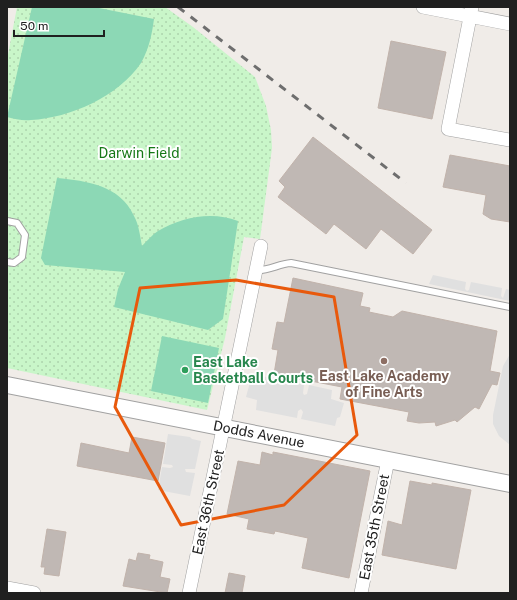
<svg xmlns="http://www.w3.org/2000/svg" width="517" height="600" viewBox="0 0 517 600" font-family="'Public Sans',sans-serif">
	<defs>
		<pattern id="park-dots" width="8" height="8" patternUnits="userSpaceOnUse"><rect width="8" height="8" fill="#c9f6c9"/><path d="M2 2h.1M6 6h.1" fill="none" stroke="#acd3ac" stroke-width="1.8" stroke-linecap="round"/></pattern>
	</defs>
	<rect width="100%" height="100%" fill="#f0ece8"/>
	<!-- park -->
	<path fill="url(#park-dots)" d="M17,7H165L193,27L255,77L266,106L271,130L272,148L260,239L244,237L225,338L207,410L7,368V60Z"/>
	<!-- pitch -->
	<path fill="#8cd8b5" d="M32,7H94L154,19C152,34 149,49 141,63C119,96 70,118 31,120C23,121 15,119 7,117Z
		M57,178C87,181 120,185 134,216C139,225 140,236 142,246C147,241 152,235 158,231C182,217 212,211 238,221L223,319L208,330L114,307L118,289L125,272L45,265L41,258Z
		M162,336L219,348L208,403L151,391Z"/>
	<!-- parking -->
	<path fill="#e0e0e0" d="M433,275L466,282L465,289L467,291L469,290L471,282L502,288L501,296L503,298L506,289L510,290V301L429,284Z
		M510,354V445L499,436L493,424V415L503,366Z
		M262,376L304,385L303,393L304,395L307,394L309,385L332,390L331,399L344,403L340,417L337,418L335,426L301,419L303,412L301,409L298,411L297,418L256,410L257,400L246,397L250,382L259,385Z
		M168,434L190,437L192,439L201,441L195,469H185L186,472L195,473L190,496L158,490L162,467L170,468L173,467L172,465L163,464Z"/>
	<!-- building -->
	<path fill="#c0b8b4" stroke="#c1b3ab" d="M391,41L446,52L432,119L378,108Z
		M313,137L432,230L413,254L381,229L366,249L334,224L326,234L278,197L285,187L279,181Z
		M450,155L510,166V222L491,219L483,214L486,195L443,187Z
		M293,278L363,293L360,306L370,308L369,312L393,317L402,311L497,331L490,371L500,373L497,385L492,384L479,409L475,407L457,422L455,420L436,426L435,422L419,423L407,421L409,412L340,399L342,387L274,374L278,350L272,349L277,322L284,323Z
		M132,437L165,443L158,481L77,466L81,443L129,453Z
		M262,452L273,455V452L370,471L349,578L302,568L308,538L275,531L274,534L247,529L249,519L227,514L238,461L260,465Z
		M410,481L432,485V483L471,490L456,569L382,555L388,521L402,525Z
		M47,529L66,532L59,576L44,574L45,567H41Z
		M138,553L150,555L149,559L163,562L160,577L170,579L167,593L123,586L129,559L136,561Z
		M229,573L245,576L242,593H225Z"/>
	<g fill="none" stroke-linecap="round" stroke-linejoin="round">
		<defs>
			<path id="service" d="M7,221L17,223L25,235L22,257L14,263L7,262
				M256,270C269,271 278,264 291,263L510,307"/>
			<path id="minor" d="M423,7L510,24
				M472,7L448,129L510,140
				M7,588L34,593
				M189,593L261,246
				M361,593L388,460"/>
			<path id="tertiary" d="M7,385L510,484"/>
		</defs>
		<!-- service casing -->
		<use href="#service" stroke="#a1a1a1" stroke-width="8"/>
		<!-- minor casing -->
		<use href="#minor" stroke="#a1a1a1" stroke-width="14"/>
		<!-- tertiary casing -->
		<use href="#tertiary" stroke="#a1a1a1" stroke-width="18"/>
		<!-- service -->
		<use href="#service" stroke="#fff" stroke-width="6"/>
		<!-- minor -->
		<use href="#minor" stroke="#fff" stroke-width="13"/>
		<!-- tertiary -->
		<use href="#tertiary" stroke="#fff" stroke-width="16"/>
		<!-- rail -->
		<path stroke="#6e6e6e" stroke-width="3" stroke-dasharray="8 8" stroke-linecap="butt" d="M178,7L406,183"/>
	</g>
	<!-- marked area -->
	<path fill="none" stroke="#e8590c" stroke-width="3" stroke-linejoin="round" d="M236,280L334,297L357,435L284,505L181,525L115,407L140,288Z"/>
	<!-- markers -->
	<circle fill="#8d6e63" stroke="#fff" stroke-width="1.5" cx="384" cy="361" r="4"/>
	<circle fill="#2e9e5b" stroke="#fff" stroke-width="1.5" cx="185" cy="370" r="4"/>
	<g text-anchor="middle" stroke-width="4" stroke-linejoin="round" paint-order="stroke">
		<!-- park labels -->
		<g font-size="14" fill="#157816" stroke="#fff">
			<text x="139" y="158">Darwin Field</text>
		</g>
		<!-- leisure labels -->
		<g font-size="14" font-weight="bold" fill="#27864d" stroke="#fff" text-anchor="start">
			<text x="193" y="367">East Lake<tspan x="193" dy="16">Basketball Courts</tspan></text>
		</g>
		<!-- education labels -->
		<g font-size="14" font-weight="bold" fill="#785e54" stroke="#fff">
			<text x="384" y="381">East Lake Academy<tspan x="384" dy="16">of Fine Arts</tspan></text>
		</g>
		<!-- street labels -->
		<g font-size="14" fill="#202020" stroke="#fff">
			<text transform="translate(259 434) rotate(11)" y="5">Dodds Avenue</text>
			<text transform="translate(208 502) rotate(-78)" y="5">East 36th Street</text>
			<text transform="translate(374 527) rotate(-79)" y="5">East 35th Street</text>
		</g>
	</g>
	<!-- border -->
	<rect width="517" height="600" fill="none" stroke="#202020" stroke-width="16"/>
	<!-- scale -->
	<path d="M14 30v6h90v-6" fill="none" stroke="#202020" stroke-width="2"/>
	<text x="20" y="30" font-size="12" fill="#202020" stroke="#ffffff" stroke-width="3" paint-order="stroke">50 m</text>
</svg>
